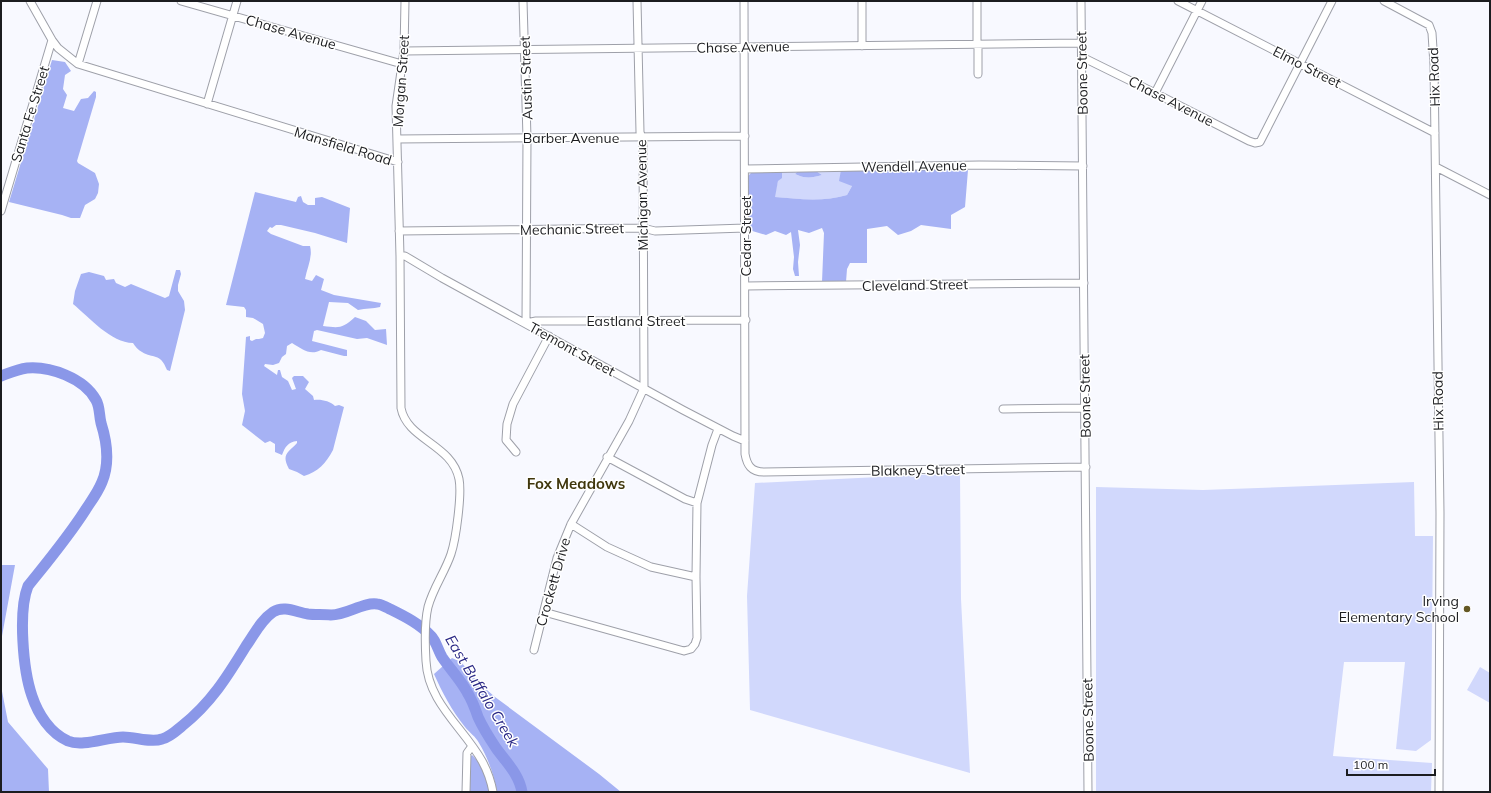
<svg xmlns="http://www.w3.org/2000/svg" width="1491" height="793" viewBox="0 0 1491 793" font-family="Mulish,sans-serif">
	<rect width="100%" height="100%" fill="#f8f9ff"/>
	<!-- green -->
	<path fill="#d1d8fc" d="M841,170L852,186L847,195C824,202 798,199 774,197L778,181L782,171H798L795,174C805,179 812,178 822,175L816,171Z
		M960,473L961,599L970,773L750,710L747,596L755,483Z
		M1414,482L1415,536H1433L1431,740L1416,751L1396,749L1405,662H1344L1333,756L1432,763L1431,792H1096V487L1203,490Z
		M1480,667L1490,673V703L1467,690Z"/>
	<!-- forest -->
	<path fill="#a6b2f4" d="M52,60L65,62L71,71L65,75L63,89L67,95L63,108L74,111L81,99L88,98L94,91L96,92V97L77,161L78,163L95,173L99,184L98,193L95,199L85,205L80,218H71L62,215L9,202Z
		M901,169L968,170L965,207L951,215V229L921,225L911,231L898,235L887,226L867,229V263H850L847,269L846,282H822L824,233L822,228L809,233L798,230L800,245L798,262L799,276H795L793,269L794,257L791,232L786,235L775,231L766,235L749,230L748,179V176L752,172L782,171V178L778,181L775,197C798,199 824,202 847,195L852,186L839,181L841,170Z
		M798,171H816L822,175C812,178 805,179 795,174Z
		M255,192L296,202L298,197L301,196L303,202L308,205H315V198L322,197L350,208L347,243L315,233L281,225H276L272,228L270,227L267,231L271,234L303,246H310C313,257 307,268 305,279L312,281L316,275L324,279L321,290L334,295L381,303L380,307C373,309 366,308 358,310L348,303L329,302L323,326C339,328 342,329 355,317L366,321L375,330L386,329L387,345L367,338L357,339L317,330L314,331L312,341L347,350V356H344L321,350C310,356 302,349 292,343L287,346L286,354L282,357L279,363L273,365L265,364L264,366L277,375L278,370H280L282,377L288,381L292,390L296,389L292,378L294,376H303L309,382L305,389L313,396L314,400C321,399 330,401 335,406L339,405L344,407L333,450C326,463 318,472 304,476L297,472L289,469C281,454 288,453 297,443V441C288,442 285,447 282,455L275,452V444L270,441L265,443L242,425L245,411L242,394L246,337L250,336V340L252,341L256,339H259L263,338L265,333L263,324L253,318L246,317V310L244,307L226,305Z
		M176,270H180L181,274L178,285V291L184,301L185,310L170,371L167,370C160,352 153,359 142,352C138,350 135,346 133,343C111,343 89,317 73,304L75,291L81,274L89,272L104,276L106,280L114,279L116,283L125,287L131,284L165,298L169,296Z
		M1,565H15L2,636H1Z
		M452,658L461,662L479,683L495,697L599,774L621,792H497C494,775 488,758 479,743C476,737 469,732 465,727C452,711 442,692 434,674Z
		M1,686L8,722L48,769L49,792H1Z
		M472,755C481,762 486,780 490,792H468L469,759Z"/>
	<g fill="none" stroke-linecap="round" stroke-linejoin="round">
		<!-- river -->
		<path stroke="#8a97e8" stroke-width="11" d="M1,376C9,373 18,369 27,368C50,366 84,378 96,400C100,407 99,415 101,423C107,442 110,463 102,482C98,492 92,500 86,509C69,536 48,561 28,586C18,611 23,670 32,696C38,714 50,733 68,741C83,747 107,737 123,737C136,737 151,743 162,739C170,737 176,731 182,726C211,703 227,677 246,646C254,635 261,620 273,612C284,605 296,612 308,614C315,615 324,614 331,615C347,615 363,602 377,604C381,604 385,607 388,608C404,616 419,623 431,636C436,641 438,650 442,657C450,669 460,679 467,692C472,700 475,708 478,717C483,728 490,739 496,748C506,762 519,774 522,792"/>
		<defs>
			<path id="minor" d="M30,1L52,40L58,48L78,64L398,162
				M181,1L402,64
				M405,1L404,51L396,106L400,256L401,408C407,440 452,444 459,479C462,494 456,539 451,554C445,572 433,588 428,607C424,624 425,644 426,661C428,703 463,727 482,761C487,770 491,781 493,792
				M523,1L527,138L526,323L536,321L746,320
				M744,1L745,454C747,465 751,472 764,472L1086,467
				M862,1V46
				M977,1V44
				M1081,1L1088,792
				M1178,1L1435,133
				M1384,1L1429,25L1432,33L1434,65L1440,513L1439,792
				M978,44V74
				M404,51L1082,43
				M1082,57L1147,89L1249,141L1255,143L1260,142L1332,1
				M78,64L97,1
				M1155,93L1202,1
				M207,104L237,1
				M397,139L745,136
				M1436,167L1490,195
				M745,169L979,165L1083,166
				M1,211L52,40
				M399,231L643,228L655,231L745,228
				M400,256H405L442,278L683,410L733,436L745,441
				M746,286L1084,283
				M1003,409L1085,408
				M516,452L506,440L507,424L513,404L549,336
				M607,457L685,499L697,503
				M571,524L607,547L651,567L696,577
				M544,612L684,651L691,649L695,644L697,638L696,577L697,503L712,445L718,429
				M534,650L557,558L571,524L629,421L644,388L643,142L640,132L637,1
				M466,792L467,753L472,746"/>
		</defs>
		<!-- minor casing -->
		<use href="#minor" stroke="#9ea0a9" stroke-width="9"/>
		<!-- minor -->
		<use href="#minor" stroke="#fff" stroke-width="7"/>
	</g>
	<!-- markers -->
	<circle fill="#645824" stroke="#fff" stroke-width="1.5" cx="1467" cy="609" r="4"/>
	<g text-anchor="middle" stroke-width="3" stroke-linejoin="round" paint-order="stroke">
		<!-- street labels -->
		<g font-size="14" fill="#1c1d20" stroke="#fff">
			<text transform="translate(291 32) rotate(16)" y="5">Chase Avenue</text>
			<text transform="translate(743 47) rotate(-1)" y="5">Chase Avenue</text>
			<text transform="translate(1307 67) rotate(27)" y="5">Elmo Street</text>
			<text transform="translate(1082 73) rotate(-91)" y="5">Boone Street</text>
			<text transform="translate(1434 77) rotate(-92)" y="5">Hix Road</text>
			<text transform="translate(526 78) rotate(-92)" y="5">Austin Street</text>
			<text transform="translate(401 81) rotate(-86)" y="5">Morgan Street</text>
			<text transform="translate(1171 101) rotate(27)" y="5">Chase Avenue</text>
			<text transform="translate(30 114) rotate(-73)" y="5">Santa Fe Street</text>
			<text x="571" y="143">Barber Avenue</text>
			<text transform="translate(343 146) rotate(17)" y="5">Mansfield Road</text>
			<text transform="translate(914 166) rotate(-1)" y="5">Wendell Avenue</text>
			<text transform="translate(642 195) rotate(-91)" y="5">Michigan Avenue</text>
			<text transform="translate(572 229) rotate(-1)" y="5">Mechanic Street</text>
			<text transform="translate(746 236) rotate(-90)" y="5">Cedar Street</text>
			<text transform="translate(915 285) rotate(-1)" y="5">Cleveland Street</text>
			<text x="636" y="326">Eastland Street</text>
			<text transform="translate(572 349) rotate(29)" y="5">Tremont Street</text>
			<text transform="translate(1085 396) rotate(-91)" y="5">Boone Street</text>
			<text transform="translate(1438 401) rotate(-91)" y="5">Hix Road</text>
			<text transform="translate(918 470) rotate(-1)" y="5">Blakney Street</text>
			<text transform="translate(553 582) rotate(-74)" y="5">Crockett Drive</text>
			<text transform="translate(1088 720) rotate(-91)" y="5">Boone Street</text>
		</g>
		<!-- poi labels -->
		<g font-size="14" fill="#1c1d20" stroke="#fff" text-anchor="end">
			<text x="1459" y="606">Irving<tspan x="1459" dy="16">Elementary School</tspan></text>
		</g>
		<!-- neighbourhood labels -->
		<g font-size="15" font-weight="bold" fill="#40370c" stroke="#fff">
			<text x="576" y="489">Fox Meadows</text>
		</g>
		<!-- water labels -->
		<g font-size="15" font-style="italic" fill="#2b2986" stroke="#fff">
			<text transform="translate(482 691) rotate(59)" y="5">East Buffalo Creek</text>
		</g>
	</g>
	<!-- border -->
	<rect width="1491" height="793" fill="none" stroke="#1c1d20" stroke-width="4"/>
	<!-- scale -->
	<path d="M1347 769v6h88v-6" fill="none" stroke="#1c1d20" stroke-width="2"/>
	<text x="1353" y="769" font-size="12" fill="#1c1d20" stroke="#ffffff" stroke-width="3" paint-order="stroke">100 m</text>
</svg>
